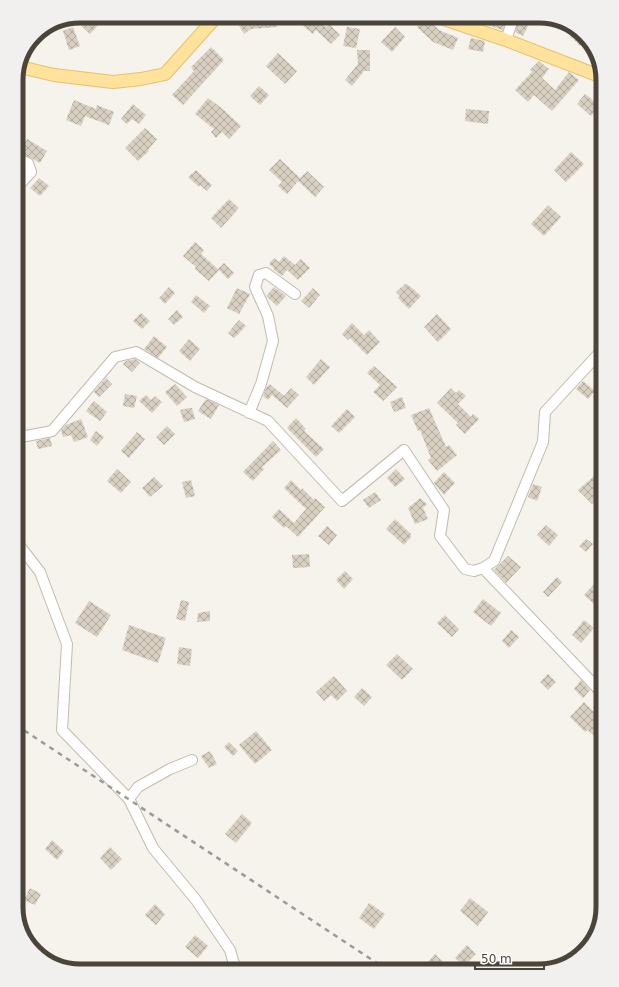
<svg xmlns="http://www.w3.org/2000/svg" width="619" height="987" viewBox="0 0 619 987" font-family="'DejaVu Sans',sans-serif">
	<defs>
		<pattern id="building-cross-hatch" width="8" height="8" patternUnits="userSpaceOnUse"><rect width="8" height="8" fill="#d8cfc1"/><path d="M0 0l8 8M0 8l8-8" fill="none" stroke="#b1aa9e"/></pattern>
	</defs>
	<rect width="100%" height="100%" fill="#f6f3ec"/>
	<!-- building -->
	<path fill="url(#building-cross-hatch)" d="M86,16H107L90,34L79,23Z
		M233,16H243L245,19L277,17V27L251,29L244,34Z
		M312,16L326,27L329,24L340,35L331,44L316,30L313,34L303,26Z
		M483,16H507L503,30L481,23Z
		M520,17L530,22L523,36L515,32Z
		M426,18L439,30L458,38L453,50L433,42L417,27Z
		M73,27L80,46L69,50L63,31Z
		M347,27L360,29L356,48L343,46Z
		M395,27L405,37L392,52L381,42Z
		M577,30L586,40L580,46L570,36Z
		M471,38L485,41L483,52L468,49Z
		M211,47L224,60L183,105L172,95L194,71L191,67Z
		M357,50H370V71H364L352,86L345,80L358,64Z
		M278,53L297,71L285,84L266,66Z
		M539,61L549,69L542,78L555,90L569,72L579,80L552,111L534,95L528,102L515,90L532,72L530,70Z
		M259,86L269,95L260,105L250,96Z
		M585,94L600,106L591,116L577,104Z
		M208,98L224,110L241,126L229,139L222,132L216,138L211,132L214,129L195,114Z
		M74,100L96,109L97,105L114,112L109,125L85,116L81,126L66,120Z
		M133,104L146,115L139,124L132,119L127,124L121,119Z
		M466,109L489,111L488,124L465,121Z
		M145,128L157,139L148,150L149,151L138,161L125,148Z
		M27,139L47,151L40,163L20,152Z
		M571,152L584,164L566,182L554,170Z
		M280,159L300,178L307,171L324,187L315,197L298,181L287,194L278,186L282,182L269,170Z
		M196,170L212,185L207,191L200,185L199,187L188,177Z
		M39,178L49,186L40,196L30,188Z
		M229,199L239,208L221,228L211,218Z
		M548,205L561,217L544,236L531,224Z
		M195,242L204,250L201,254L218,269L224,263L234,273L228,279L219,270L209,281L195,269L196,267L183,256Z
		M284,256L295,265L301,259L310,268L298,280L287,270L282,276L273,269L274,268L269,264L274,258L279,262Z
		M405,284H407L421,296L409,309L398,298L400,296L396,292Z
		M169,287L175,293L165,304L159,298Z
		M274,287L286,296L277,306L266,296Z
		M237,288L250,294L239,314L227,308Z
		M313,288L320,295L309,308L301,301Z
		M196,295L210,306L204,313L191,302Z
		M177,310L183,317L174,325L168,319Z
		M141,313L150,321L142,329L133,321Z
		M437,314L451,329L438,342L424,327Z
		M239,320L246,326L234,338L228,333Z
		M352,323L364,335L369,330L380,342L367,355L350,338L348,340L342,334Z
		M154,336L167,347L158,358L144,349Z
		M189,339L200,349L190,361L179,351Z
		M135,359L140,363L132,372L123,364L126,361Z
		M321,359L330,367L314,385L306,377Z
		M374,366L397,387L383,401L373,392L380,385L367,373Z
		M106,378L112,384L99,397L94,392Z
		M603,378V395L594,387Z
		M583,381L595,391L588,399L576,389Z
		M175,384L187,397L177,406L165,392Z
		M270,384L284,396L291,388L299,395L287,408L272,395L268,400L263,396L266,388Z
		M451,388L456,393L459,390L466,396L458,404L471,417L473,414L479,419L465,434L456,425L458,423L437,403Z
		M125,394L137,396L134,408L123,406Z
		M146,395L151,400L155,396L162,402L152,413L139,401Z
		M402,397L406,408L394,412L390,402Z
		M206,399L219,405L211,419L198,411Z
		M94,401L107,412L100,421L86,411Z
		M189,408H192L195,419L184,422L180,410Z
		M429,408L446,447L449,445L457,455L437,471L428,460L431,458L420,430L418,431L411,415Z
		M347,409L355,417L339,433L331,426Z
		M296,418L306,429L304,431L324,449L316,457L287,428Z
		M81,419L88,437L74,442L71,435L63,437L61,430L66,425Z
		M167,426L175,434L164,445L156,437Z
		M96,431L104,437L97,446L90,440Z
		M137,432L145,439L129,458L121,451Z
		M50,438L52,446L38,449L36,441Z
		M273,441L281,450L262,467L264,469L253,481L243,472Z
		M117,469L131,482L121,493L107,481Z
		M396,469L405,479L395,487L387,478Z
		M444,472L455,483L444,495L434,483Z
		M594,476L603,485V493L592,504L578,490Z
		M154,477L163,486L150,497L142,488Z
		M191,480L195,496L186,498L182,482Z
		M291,480L301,490L302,488L314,500L315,498L325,507L298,537L286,526L284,528L272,517L279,509L294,523L306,509L284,488Z
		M533,484L542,487L537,501L528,497Z
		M375,492L381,500L369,508L363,500Z
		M420,498L427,504L423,508L428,519L415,524L408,508Z
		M395,519L411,534V537L404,545L386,529Z
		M546,525L558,535L549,546L537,535Z
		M327,526L337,535L329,545L318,536Z
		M586,539L593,544L586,552L579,546Z
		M309,554L310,567L293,568L292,555Z
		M508,556L521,567L506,583L494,570Z
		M345,571L353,579L344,589L336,580Z
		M603,574V602L598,608L584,595Z
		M557,577L562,582L548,597L543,592Z
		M483,599L501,613L491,626L473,612Z
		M181,600L189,602L185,621L176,619Z
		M89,601L111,615L97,637L75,623Z
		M210,611V621L197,622L198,613Z
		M445,615L459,629L452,637L437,623Z
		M584,620L594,628L581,643L572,635Z
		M129,625L166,638L158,663L122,650Z
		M511,630L519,637L509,648L502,641Z
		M179,647L192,649L190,666L177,664Z
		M397,654L413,669L402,680L386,665Z
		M548,674L556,682L548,690L540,682Z
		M334,676L347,691L337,701L331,695L324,701L316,692Z
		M581,680L590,690L583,698L574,689Z
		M362,688L372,697L364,706L354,697Z
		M584,702L600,718L596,721L603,727V743L587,730L585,732L570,717Z
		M256,731L272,750L255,764L239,745Z
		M229,742L238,751L233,756L224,747Z
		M210,751L217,764L209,768L201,756Z
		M242,814L252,823L236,843L225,834Z
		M52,840L64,851L57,860L45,849Z
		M110,847L122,859L111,870L100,858Z
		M30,888L41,894L35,905L24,900Z
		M470,898L488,912L478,926L460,911Z
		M369,903L385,914L374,929L359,918Z
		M155,904L165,914L156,925L145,915Z
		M195,935L208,946L198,958L185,947Z
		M467,945L476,954L464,966L455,958Z
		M435,954L448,967L444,971H431L425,965Z"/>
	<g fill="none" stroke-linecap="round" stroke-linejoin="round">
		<defs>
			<path id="minor" d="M464,16L468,27
				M506,40L514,16
				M16,184L22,182L31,172L28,163L16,158
				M249,413L261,384L273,341L268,316L255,287L259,275L266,273L295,294
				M16,438L52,431L115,357L136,352L195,387L268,421L342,501L404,450L444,510L440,536L465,569L474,571L483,568L494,561L543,442L545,412L603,349
				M16,541L40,572L67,644L62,730L129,799L153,848L196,900L230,950L236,971
				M483,568L603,694
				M129,799L138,787L170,769L192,760"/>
			<path id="major" d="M435,16L506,40L602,77
				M20,67L54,75L113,82L141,79L165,74L217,16"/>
		</defs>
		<!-- minor casing -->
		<use href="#minor" stroke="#c2bbae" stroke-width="12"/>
		<!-- major casing -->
		<use href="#major" stroke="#e6c16a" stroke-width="14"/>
		<!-- minor -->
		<use href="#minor" stroke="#fff" stroke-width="10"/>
		<!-- major -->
		<use href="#major" stroke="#ffe39c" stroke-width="12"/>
		<!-- rail -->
		<path stroke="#9a9a9a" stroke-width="2.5" stroke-dasharray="5 5" stroke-linecap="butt" d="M16,725L389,971"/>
	</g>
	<!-- crop -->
	<path d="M0 0H619V987H0ZM80 23H539A57 57 0 0 1 596 80V907A57 57 0 0 1 539 964H80A57 57 0 0 1 23 907V80A57 57 0 0 1 80 23Z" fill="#f1f0ef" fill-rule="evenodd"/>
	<path fill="none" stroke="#4b4439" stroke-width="5" d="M80 23H539A57 57 0 0 1 596 80V907A57 57 0 0 1 539 964H80A57 57 0 0 1 23 907V80A57 57 0 0 1 80 23Z"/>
	<!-- scale -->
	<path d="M475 963v6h69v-6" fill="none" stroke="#4b4439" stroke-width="2"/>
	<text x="481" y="963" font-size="12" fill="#4b4439" stroke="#ffffff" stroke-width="3" paint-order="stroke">50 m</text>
</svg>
